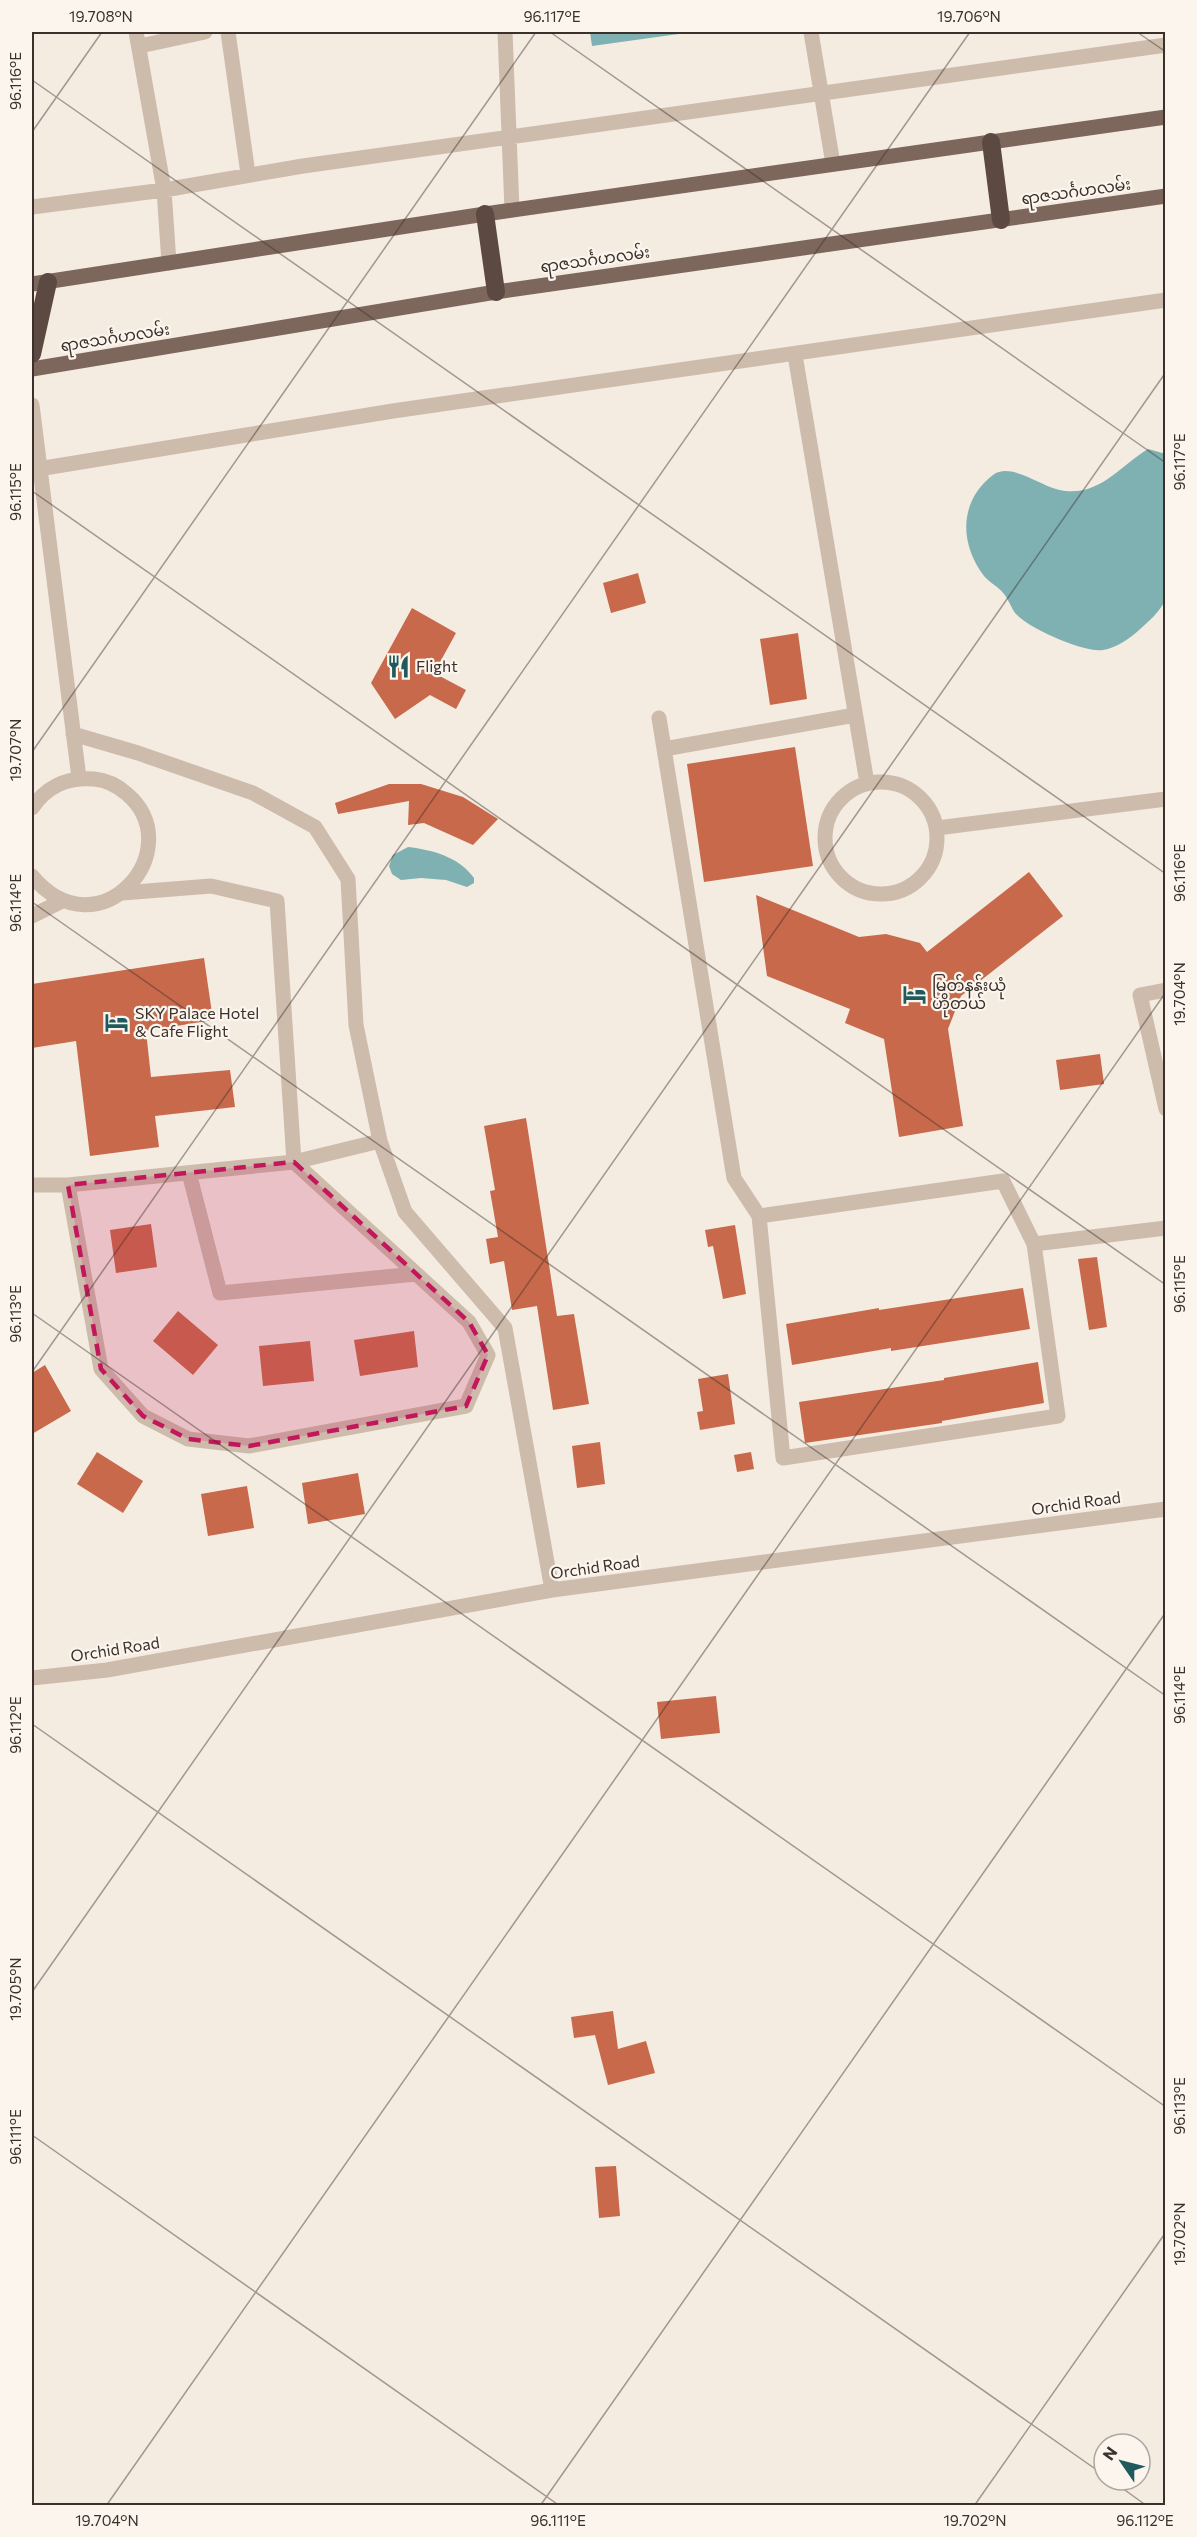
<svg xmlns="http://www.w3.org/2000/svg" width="1197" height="2537" viewBox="0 0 1197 2537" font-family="Commissioner,'Noto Sans Myanmar',sans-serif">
	<rect width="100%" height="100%" fill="#f4ebe1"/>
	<!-- water -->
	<path fill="#7fb0b2" d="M590,32H693L592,46Z
		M1148,449L1166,454C1166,492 1166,530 1166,568C1166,577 1168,592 1165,600C1161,611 1147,623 1138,631C1129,639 1116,648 1103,650C1084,653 1028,628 1016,614C1011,608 1009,600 1004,594C999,587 990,583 984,576C959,543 959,501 993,475C1012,461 1043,489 1065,491C1101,495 1121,465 1148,449Z
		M408,847C433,850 459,857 474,878V883L467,887L446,880L421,878L401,880L392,874L389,866L393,855Z"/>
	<!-- building -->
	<path fill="#c8694b" d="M638,573L646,603L611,613L603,583Z
		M412,608L456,633L434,673L466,690L456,709L430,695L395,719L371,683Z
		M798,633L807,699L770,705L760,639Z
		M795,747L813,866L704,882L687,764Z
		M389,784H421L463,797L498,819L473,845L424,823L408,825L409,801L338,814L335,803Z
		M1029,872L1063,916L961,996L948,1029L963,1126L899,1137L884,1039L845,1023L850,1009L767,976L756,895L859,937L886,934L920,943L927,952Z
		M204,958L213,1020L146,1031L151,1077L230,1070L235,1107L155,1116L159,1147L90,1156L76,1041L32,1048V984Z
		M1100,1054L1104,1084L1060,1090L1056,1060Z
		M526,1118L557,1316L574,1314L589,1404L553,1410L537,1306L512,1310L504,1261L490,1264L486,1239L498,1237L490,1191L495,1190L484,1126Z
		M151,1224L157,1267L116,1273L110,1230Z
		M735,1225L746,1294L723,1299L713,1246L708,1247L705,1230Z
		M1097,1257L1107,1327L1089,1330L1078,1259Z
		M1023,1288L1030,1329L891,1351V1348L792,1365L786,1324L879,1308V1310Z
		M178,1311L218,1345L193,1375L153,1341Z
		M414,1331L418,1367L360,1376L354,1340Z
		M310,1341L314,1381L263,1386L259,1346Z
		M1038,1362L1044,1403L942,1421V1423L805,1443L799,1402L944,1380V1378Z
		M45,1365L71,1411L32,1434V1373Z
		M728,1374L735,1424L700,1430L697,1412L703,1411L698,1379Z
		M600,1442L605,1484L577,1488L572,1446Z
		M97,1452L143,1481L123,1513L77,1484Z
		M751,1452L754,1469L737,1472L734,1455Z
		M358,1473L365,1514L308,1524L302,1483Z
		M247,1486L254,1528L208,1536L201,1494Z
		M716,1696L720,1733L661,1739L657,1702Z
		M613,2011L618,2049L646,2041L655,2073L608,2085L595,2035L574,2038L571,2017Z
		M616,2166L620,2216L599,2218L595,2167Z"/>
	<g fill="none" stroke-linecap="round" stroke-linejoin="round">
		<!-- minor -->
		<path stroke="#cdbbac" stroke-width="15" d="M136,32L164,190L169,263
			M228,32L248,174
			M505,32L512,210
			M811,32L833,164
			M140,46L205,32
			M32,207L164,190L303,166L1166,45
			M795,355L867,783
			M32,405L79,778
			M32,470L393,411L1166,300
			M659,718L734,1178L759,1216L783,1458L1058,1416L1034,1244L1166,1228
			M73,734L138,753L253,793L315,827L348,879L356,1025L380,1141
			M664,749L855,715
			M825 838a56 56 0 1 1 112 0a56 56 0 1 1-112 0Z
			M32,808C47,786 67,777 94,779C106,780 118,786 127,794C191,849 99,956 32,876
			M937,828L1166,799
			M32,916L62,901
			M1166,990L1140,995L1166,1109
			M294,1162L380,1141L405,1212L505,1328L552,1590
			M189,1173L220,1293L416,1274
			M32,1185H68L294,1162L277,901L211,886L122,893
			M68,1185L101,1369L143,1416L188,1439L249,1446L466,1406L488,1355L469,1322L294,1162
			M759,1216L1003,1181L1034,1244
			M32,1678L107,1670L552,1590L1166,1509"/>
		<!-- major -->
		<path stroke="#7d675c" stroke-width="15" d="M32,284L485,214L1166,117
			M32,369L496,292L1166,196"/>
		<!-- highway -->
		<path stroke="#5c4a42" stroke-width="18" d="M991,142L1001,220
			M485,214L496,292
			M32,354L48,282"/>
	</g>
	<!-- marked area -->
	<path fill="#c2185b" fill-opacity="0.2" stroke="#c2185b" stroke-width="4.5" stroke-dasharray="12 8" stroke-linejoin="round" d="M294,1162L469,1322L488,1355L466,1406L249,1446L188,1439L143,1416L101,1369L68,1185Z"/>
	<!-- ticks -->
	<path fill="none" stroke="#3b302b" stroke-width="1.5" stroke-opacity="0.45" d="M550,32L1166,463M1137,32L1166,52M32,80L1166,874M32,132L102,32M32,491L1166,1285M32,752L536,32M32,902L1166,1696M32,1313L1166,2107M32,1372L970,32M32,1724L1104,2475M32,1992L1166,372M32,2135L560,2506M1111,2480L1147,2506M106,2506L1166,992M540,2506L1166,1612M974,2506L1166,2232"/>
	<!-- icons -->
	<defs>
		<symbol id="restaurant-bare" viewBox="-9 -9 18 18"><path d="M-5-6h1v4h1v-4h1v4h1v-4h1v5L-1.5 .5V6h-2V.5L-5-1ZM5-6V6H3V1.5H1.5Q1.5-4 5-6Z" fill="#1f5a5e" stroke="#fbf5ee" stroke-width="2.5" paint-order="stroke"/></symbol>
		<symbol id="hotel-bare" viewBox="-9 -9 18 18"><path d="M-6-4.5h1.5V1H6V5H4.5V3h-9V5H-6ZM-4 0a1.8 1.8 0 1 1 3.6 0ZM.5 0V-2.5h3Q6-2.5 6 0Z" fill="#1f5a5e" stroke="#fbf5ee" stroke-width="2.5" paint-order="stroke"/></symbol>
	</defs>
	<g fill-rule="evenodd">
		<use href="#restaurant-bare" x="382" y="650" width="33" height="33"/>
		<use href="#hotel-bare" x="898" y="978" width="33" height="33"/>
		<use href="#hotel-bare" x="100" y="1006" width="33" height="33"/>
	</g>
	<g text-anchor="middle" stroke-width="4.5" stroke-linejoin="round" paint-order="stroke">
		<!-- street labels -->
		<g font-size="16" fill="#3b302b" stroke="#fbf5ee">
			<text transform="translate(1076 191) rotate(-8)" y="6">ရာဇသင်္ဂဟလမ်း</text>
			<text transform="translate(595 259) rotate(-8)" y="6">ရာဇသင်္ဂဟလမ်း</text>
			<text transform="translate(115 337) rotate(-9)" y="6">ရာဇသင်္ဂဟလမ်း</text>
			<text transform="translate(1076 1503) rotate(-8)" y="6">Orchid Road</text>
			<text transform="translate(595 1567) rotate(-8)" y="6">Orchid Road</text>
			<text transform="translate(115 1649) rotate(-9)" y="6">Orchid Road</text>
		</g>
		<!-- poi labels -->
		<g font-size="16" fill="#3b302b" stroke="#fbf5ee" text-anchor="start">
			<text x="416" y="672">Flight</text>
			<text x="932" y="991">မြတ်နန်းယုံ<tspan x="932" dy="18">ဟိုတယ်</tspan></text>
			<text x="135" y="1019">SKY Palace Hotel<tspan x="135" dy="18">&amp; Cafe Flight</tspan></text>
		</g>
	</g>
	<!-- border -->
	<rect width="1197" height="2537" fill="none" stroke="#fbf5ee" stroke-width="66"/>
	<!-- north arrow -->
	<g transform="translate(1122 2462) rotate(305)"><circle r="28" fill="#fbf5ee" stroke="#aea6a0" stroke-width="1.5"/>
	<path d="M0-4.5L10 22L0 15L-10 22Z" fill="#1f5a5e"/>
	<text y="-9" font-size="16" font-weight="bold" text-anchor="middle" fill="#3b302b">N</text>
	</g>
	<rect x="33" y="33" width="1131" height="2471" fill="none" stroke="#3b302b" stroke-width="2"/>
	<g font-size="15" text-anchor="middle" fill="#3b302b">
		<text x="101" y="22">19.708°N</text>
		<text x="552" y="22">96.117°E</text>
		<text x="969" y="22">19.706°N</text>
		<text transform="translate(16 81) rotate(-90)" y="5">96.116°E</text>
		<text transform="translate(1180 462) rotate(-90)" y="5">96.117°E</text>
		<text transform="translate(16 492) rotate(-90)" y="5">96.115°E</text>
		<text transform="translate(16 750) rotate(-90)" y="5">19.707°N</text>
		<text transform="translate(1180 873) rotate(-90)" y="5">96.116°E</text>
		<text transform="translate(16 903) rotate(-90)" y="5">96.114°E</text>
		<text transform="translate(1180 994) rotate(-90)" y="5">19.704°N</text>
		<text transform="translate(1180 1284) rotate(-90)" y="5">96.115°E</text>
		<text transform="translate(16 1314) rotate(-90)" y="5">96.113°E</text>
		<text transform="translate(1180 1695) rotate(-90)" y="5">96.114°E</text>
		<text transform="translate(16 1725) rotate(-90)" y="5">96.112°E</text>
		<text transform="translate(16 1989) rotate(-90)" y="5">19.705°N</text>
		<text transform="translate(1180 2106) rotate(-90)" y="5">96.113°E</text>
		<text transform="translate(16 2137) rotate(-90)" y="5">96.111°E</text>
		<text transform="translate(1180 2234) rotate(-90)" y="5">19.702°N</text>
		<text x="107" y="2526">19.704°N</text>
		<text x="558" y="2526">96.111°E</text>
		<text x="975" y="2526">19.702°N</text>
		<text x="1145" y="2526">96.112°E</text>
	</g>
</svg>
